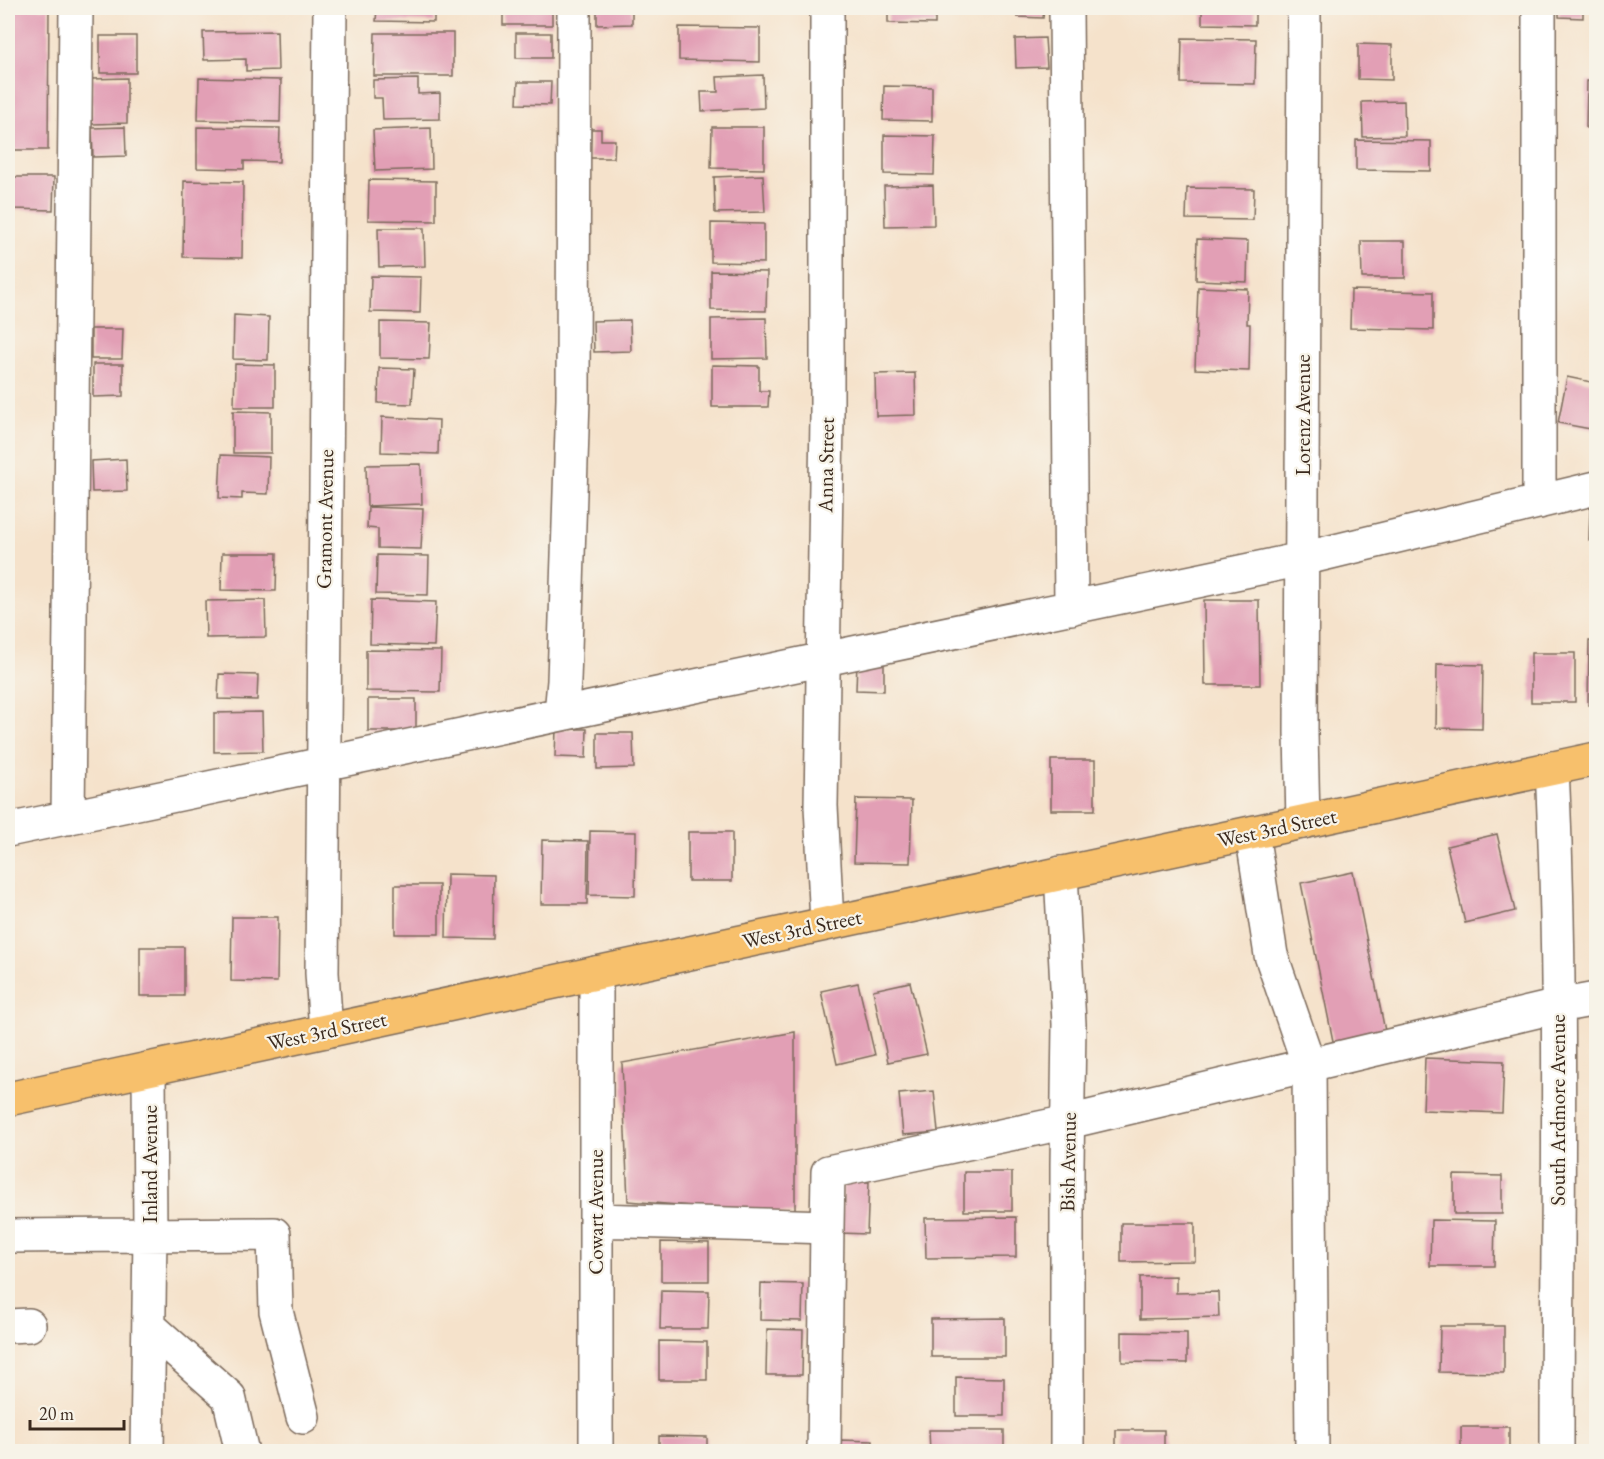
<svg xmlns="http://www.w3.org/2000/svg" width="1604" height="1459" viewBox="0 0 1604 1459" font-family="'EB Garamond',serif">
	<rect width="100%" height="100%" fill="#f7f3e8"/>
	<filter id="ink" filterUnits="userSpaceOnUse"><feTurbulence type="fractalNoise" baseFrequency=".0167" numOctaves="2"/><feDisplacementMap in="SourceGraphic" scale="12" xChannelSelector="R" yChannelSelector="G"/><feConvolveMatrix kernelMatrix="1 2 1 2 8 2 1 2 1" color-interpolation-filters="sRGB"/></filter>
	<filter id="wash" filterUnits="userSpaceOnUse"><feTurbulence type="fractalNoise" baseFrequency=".008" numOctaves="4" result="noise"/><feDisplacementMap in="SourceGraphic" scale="24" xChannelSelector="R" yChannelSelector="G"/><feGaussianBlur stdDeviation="1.35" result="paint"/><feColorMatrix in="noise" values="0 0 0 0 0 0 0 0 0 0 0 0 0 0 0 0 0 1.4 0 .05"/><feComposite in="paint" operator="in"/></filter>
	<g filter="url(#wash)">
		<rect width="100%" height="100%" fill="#f5e2cb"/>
		<g id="blocks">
			<!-- building -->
			<path fill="#e29fb5" d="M8,8H49L48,150H8Z
				M377,8H434V22L376,21Z
				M503,8H552V25H503Z
				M597,8H632V24L597,25Z
				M888,8H935V24L888,23Z
				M1018,8H1044L1043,18L1017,17Z
				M1202,8H1255V25L1202,24Z
				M1559,8H1583V18L1559,17Z
				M679,27L760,28V62L679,60Z
				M277,31L278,70L246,71V59L204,60L203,32Z
				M375,33H453V76H374Z
				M516,33H551V58H516Z
				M100,36H136V73H100Z
				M1045,38L1047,67L1016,68L1015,39Z
				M1182,38L1256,39L1255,84L1181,83Z
				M1358,44L1392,45V80L1358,79Z
				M763,75L764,108L702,111L701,92H718L717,77Z
				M127,78V123L92,124V79Z
				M199,78L281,80L280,122L198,120Z
				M418,79V94L440,93V119L383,120L382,98H373V80Z
				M1587,81H1596V128H1586Z
				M518,82H551L550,105L517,104Z
				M884,86L932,87V121L883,120Z
				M1404,101L1405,136L1363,137L1362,102Z
				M125,127L126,156L93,157L92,128Z
				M197,127L280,128L279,162L244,161V169L197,168Z
				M712,127H764V169L711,168Z
				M431,128L432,169L375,171L373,130Z
				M591,129H601V140H615L614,158H590Z
				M884,135L935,136L934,175L884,174Z
				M1356,140L1431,141V171L1356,170Z
				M763,175L765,212L715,213L714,177Z
				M12,177H54L53,210L12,209Z
				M369,180L436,181V221L368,220Z
				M184,181L243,182L242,258L183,257Z
				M933,185L934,225L885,226L884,186Z
				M1187,188L1254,189L1253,220L1186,219Z
				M711,223L764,224V263L711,262Z
				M378,228H424L425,266L379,267Z
				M1197,239L1248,241L1247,282L1196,280Z
				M1361,241H1405V278H1362Z
				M711,271L767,272L766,311L711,310Z
				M371,276L421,277L420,313L370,312Z
				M1198,287L1248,289L1247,324H1250L1249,371L1195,369Z
				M1351,290L1433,292V330L1350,328Z
				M234,315L269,317L268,360L233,359Z
				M766,318L767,358L711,359V319Z
				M630,320L631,351L594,352L593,321Z
				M380,322L431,323L429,359L380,358Z
				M91,329H123L122,359H91Z
				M93,364H123V396L93,397Z
				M235,364L275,365V407H234Z
				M712,365L759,366V391H769L768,407H712Z
				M379,368L414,369L412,404L378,403Z
				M915,373L916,415L876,416L875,374Z
				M1567,377L1596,383V430L1558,423Z
				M233,411L271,412V453H233Z
				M382,417L439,420L438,454L381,452Z
				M221,455L269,457L268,494L242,493V499L219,498Z
				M126,459L127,491L92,492L91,461Z
				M421,464L422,504L367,506L366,465Z
				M368,507L423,509L421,549L378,548V529L367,528Z
				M1590,508H1596V541L1589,540Z
				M222,553H277L276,591L221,590Z
				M377,555L429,556L428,595L376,594Z
				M265,600L266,637L206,638L205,601Z
				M371,600L436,602L434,646L370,644Z
				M1204,600H1259L1260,685H1205Z
				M1589,641H1596V705H1588Z
				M366,650L441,651L440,692L366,691Z
				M1531,653H1575V702H1531Z
				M857,662H884V691L856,690Z
				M1437,664L1483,665L1482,729L1436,728Z
				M219,674L258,675L257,700L218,699Z
				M368,699H416V731H368Z
				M262,712L263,751L214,752V713Z
				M556,729H587L586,758L555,757Z
				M597,733H633L634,768L597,769Z
				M1051,760H1095V810H1051Z
				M856,799L912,800L910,863L854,862Z
				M590,831L636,832L635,896L589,895Z
				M688,832H732V881H688Z
				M1497,834L1515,911L1465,923L1447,846Z
				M542,840L588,841L587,904H541Z
				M1353,872L1386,1036L1334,1046L1301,883Z
				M447,874L494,875L493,939L446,938Z
				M395,885H439V934H395Z
				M232,917H278L277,982L231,981Z
				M140,947H184V996H140Z
				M910,982L927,1054L888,1062L873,990Z
				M858,983L875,1055L837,1064L821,991Z
				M795,1032V1214L628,1201L622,1063Z
				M1425,1058L1504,1061L1502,1113L1423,1110Z
				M934,1091L938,1132L903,1135L899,1094Z
				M964,1172H1012V1211H964Z
				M1454,1175L1502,1176V1214H1454Z
				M843,1182H869L867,1234L841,1233Z
				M1016,1217V1257L926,1258L925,1218Z
				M1431,1220L1495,1221L1494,1266H1430Z
				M1121,1223H1195V1261L1121,1262Z
				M661,1242L709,1243V1281H661Z
				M1176,1276V1293L1218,1292L1219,1317L1140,1319V1277Z
				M761,1283L803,1284L802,1321L760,1320Z
				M661,1290L709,1291L708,1329H660Z
				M1005,1318V1357H931V1319Z
				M1440,1326H1504V1373L1439,1372Z
				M767,1329L803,1330L802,1375H766Z
				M1122,1332L1187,1333V1363L1122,1362Z
				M659,1341L707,1342V1380H659Z
				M956,1377L1004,1378V1416H956Z
				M1461,1427H1509V1452H1461Z
				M929,1430H1004V1452H930Z
				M1116,1430H1164V1452H1116Z
				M659,1436L707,1437V1452H659Z
				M839,1440L873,1441V1452H838Z"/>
		</g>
	</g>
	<g filter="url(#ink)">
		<use href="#blocks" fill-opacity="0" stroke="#7c6a5b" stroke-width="1.5"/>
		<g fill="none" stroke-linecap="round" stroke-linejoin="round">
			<defs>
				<path id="minor" d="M827,8V417L821,806L827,923
					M1066,8L1071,608
					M1539,8V502
					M561,714L564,681L573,399L574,8
					M1552,768C1563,996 1557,1224 1557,1452
					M68,818L76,8
					M1303,822L1301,733L1304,8
					M8,830L1302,559L1596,488
					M1252,833L1271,955L1309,1065L1312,1452
					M1061,873L1069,1024L1067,1164V1452
					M596,973V1452
					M326,1031L322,973L330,8
					M596,1220L827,1227L828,1172L1068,1122L1558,1006L1596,999
					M8,1236L274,1234L276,1311L303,1417
					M8,1326L29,1325
					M149,1326L229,1397L242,1452
					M147,1452L150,1234L149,1069
					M824,1452L827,1227"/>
				<path id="major" d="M8,1099L1596,759"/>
			</defs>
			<!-- minor casing -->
			<use href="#minor" stroke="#7c6a5b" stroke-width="36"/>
			<!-- major casing -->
			<use href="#major" stroke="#7c6a5b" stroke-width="36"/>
			<!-- minor -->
			<use href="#minor" stroke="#fff" stroke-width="33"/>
			<!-- major -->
			<use href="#major" stroke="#f7c06c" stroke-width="33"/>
		</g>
	</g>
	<g text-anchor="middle" stroke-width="4.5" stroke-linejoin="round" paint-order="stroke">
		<!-- street labels -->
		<g font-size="21" fill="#3b2a1e" stroke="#f7f3e8">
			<text transform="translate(1303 415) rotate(-90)" y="7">Lorenz Avenue</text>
			<text transform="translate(826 465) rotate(-89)" y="7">Anna Street</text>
			<text transform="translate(325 519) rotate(-89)" y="7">Gramont Avenue</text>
			<text transform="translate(1277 828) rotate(-12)" y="7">West 3rd Street</text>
			<text transform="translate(802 929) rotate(-12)" y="7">West 3rd Street</text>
			<text transform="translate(327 1031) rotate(-12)" y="7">West 3rd Street</text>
			<text transform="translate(1558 1110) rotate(-90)" y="7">South Ardmore Avenue</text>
			<text transform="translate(1068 1162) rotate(-89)" y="7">Bish Avenue</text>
			<text transform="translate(150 1164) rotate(-90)" y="7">Inland Avenue</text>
			<text transform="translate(596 1212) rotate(-90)" y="7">Cowart Avenue</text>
		</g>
	</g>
	<!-- margin -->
	<rect width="1604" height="1459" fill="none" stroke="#f7f3e8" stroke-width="30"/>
	<!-- scale -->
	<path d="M30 1420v9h94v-9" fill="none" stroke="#3b2a1e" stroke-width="3"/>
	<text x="39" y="1420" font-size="18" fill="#3b2a1e" stroke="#f7f3e8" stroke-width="4.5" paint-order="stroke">20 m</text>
</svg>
